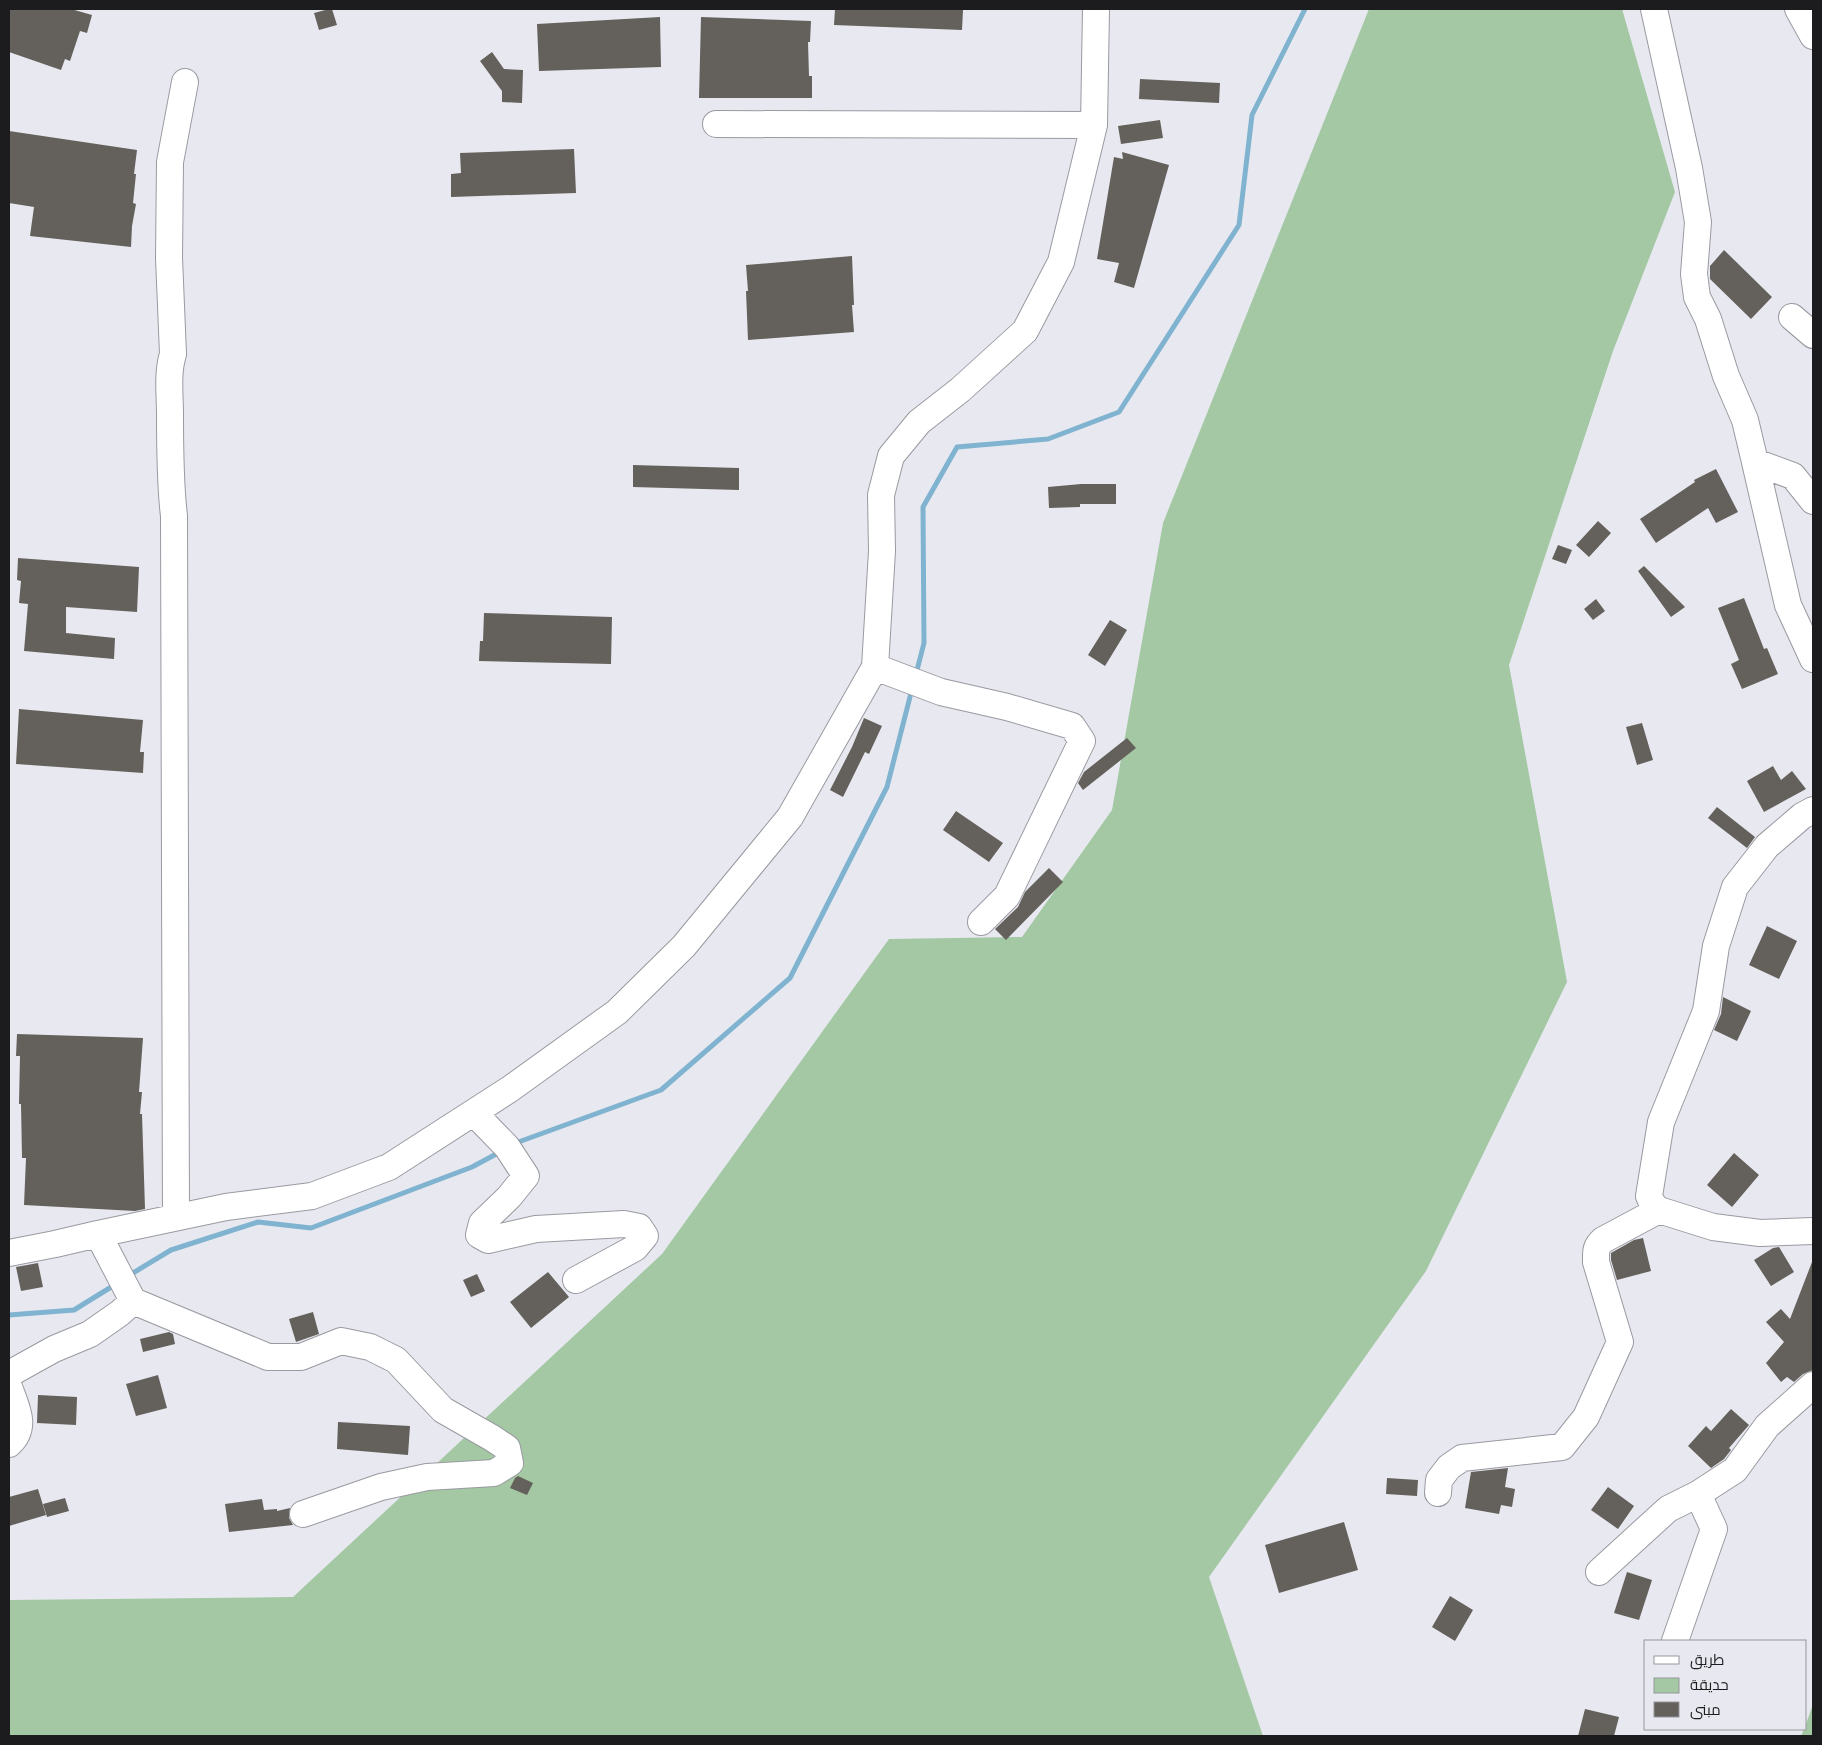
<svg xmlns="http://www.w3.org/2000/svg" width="1822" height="1745" viewBox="0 0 1822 1745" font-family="Raleway,Cairo,sans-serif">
	<rect width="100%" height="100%" fill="#e8e9f0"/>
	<!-- green -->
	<path fill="#a3c8a3" d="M1369,9H1622L1675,192L1613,351L1509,665L1567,982L1426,1271L1209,1577L1263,1736H9V1600L293,1597L662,1254L889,939L1022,937L1112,810L1163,523Z
		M1813,1704V1736H1801L1804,1729H1806V1724Z"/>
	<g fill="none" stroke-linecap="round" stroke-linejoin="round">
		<!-- stream -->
		<path stroke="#80b3cf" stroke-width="5" d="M916,674L924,643L923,507L957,447L1048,439L1119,412L1239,225L1252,115L1305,9
			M513,1144L661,1090L790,978L887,787L911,693
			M128,1276L171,1250L258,1222L311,1228L472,1167L500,1152
			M9,1315L74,1310L116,1284"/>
	</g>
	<!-- building -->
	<path fill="#64605b" d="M9,9H71L92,15L87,33L80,31L70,61L65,59L61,70L9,52Z
		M329,9H332L337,25L319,30L314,13Z
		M835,9L963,10L962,30L834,25Z
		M660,17L661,67L539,71L537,24Z
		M701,17L811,21L810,42H808L809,76H812V98H699Z
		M492,52L504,69L523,70L522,103L502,102V91L480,61Z
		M1140,79L1220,83L1219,103L1139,99Z
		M1160,120L1163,138L1121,144L1118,126Z
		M9,131L137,150L134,174H136L133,203L136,204L132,226L131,247L30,236L34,207L9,203Z
		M574,149L576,193L451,197V174L461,173L460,153Z
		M1122,152L1169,165L1134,288L1114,282L1119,263L1097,259L1114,157L1123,159Z
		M1724,250L1772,297L1751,319L1710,279V266Z
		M852,256L854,305H852L854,332L748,340L746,291H748L746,265Z
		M633,465L739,468V490L633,487Z
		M1716,469L1738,512L1716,523L1708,508L1656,543L1640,519L1695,482L1694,480Z
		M1081,484H1116V504H1080V507L1049,508L1048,487Z
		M1598,521L1611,533L1589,557L1576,545Z
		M1558,545L1572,550L1566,564L1552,559Z
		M18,558L139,567L137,612L66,607V633L115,638L114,659L24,651L28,604L19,603L21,581L17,580Z
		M1644,566L1685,607L1671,617L1638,571Z
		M1744,598L1764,649L1767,648L1778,674L1742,689L1731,664L1739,660L1718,608Z
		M1596,599L1605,611L1593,620L1584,609Z
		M484,613L612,617L611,664L479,661L480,641H483Z
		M1110,620L1127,630L1105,666L1088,655Z
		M19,709L143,720L140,752H144L143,773L16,764Z
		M864,718L882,726L869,754L865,752L843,797L830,790L852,747Z
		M1642,723L1653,760L1637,765L1626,727Z
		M1127,738L1136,748L1083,790L1078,783L1084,772Z
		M1773,766L1781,780L1792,771L1806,789L1764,812L1747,781Z
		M1717,807L1755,837L1747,848L1708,818Z
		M956,811L1003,843L989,862L943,830Z
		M1049,868L1063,882L1006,940L995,929L1018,907L1025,892Z
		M1767,926L1797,941L1779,979L1749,965Z
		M1723,997L1751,1011L1737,1041L1714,1030L1721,1014Z
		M17,1034L143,1038L139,1092H142L140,1114H142L145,1209L135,1211L24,1205L26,1158H22L21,1104H19L20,1056H16Z
		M1734,1153L1759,1175L1732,1207L1707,1185Z
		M1643,1238L1651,1271L1617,1280L1611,1260V1253L1634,1240Z
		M1779,1247L1794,1272L1771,1286L1754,1260L1773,1248Z
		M1812,1262L1813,1370L1803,1374L1794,1382L1787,1377L1781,1382L1766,1363L1784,1342L1766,1322L1781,1309L1790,1319Z
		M38,1263L43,1287L21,1291L16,1267Z
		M548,1272L569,1297L531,1328L510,1302Z
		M477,1274L485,1291L471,1297L463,1280Z
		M313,1312L319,1334L296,1342L289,1319Z
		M169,1332L173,1334L175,1344L143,1352L140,1339Z
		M158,1375L167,1408L136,1416L126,1384Z
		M38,1395L77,1397L76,1425L37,1423Z
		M1731,1409L1749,1425L1729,1448L1731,1450L1724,1459L1711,1468L1688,1446L1706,1426L1711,1431Z
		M338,1422L410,1426L408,1455L337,1449Z
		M1508,1468L1505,1487L1515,1489L1512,1507L1501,1505L1499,1514L1465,1508L1471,1472Z
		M518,1476L533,1483L527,1495L510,1488L515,1478Z
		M1387,1478L1418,1480L1417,1496L1386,1494Z
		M1608,1487L1634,1506L1618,1529L1591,1510Z
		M38,1489L46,1515L9,1526V1497Z
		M65,1498L69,1511L47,1517L43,1504Z
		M262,1499L264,1510L277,1509V1511L290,1508L289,1518L293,1525L229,1532L225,1504Z
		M1344,1522L1358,1570L1279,1593L1265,1545Z
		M1627,1572L1652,1580L1639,1620L1614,1613Z
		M1450,1596L1473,1610L1455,1641L1432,1627Z
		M1585,1709L1619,1717L1614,1736H1578Z"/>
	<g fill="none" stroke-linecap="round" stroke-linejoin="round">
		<defs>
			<path id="minor" d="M1654,9L1689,168L1698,222L1694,274L1697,297L1708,319L1726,376L1745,420L1755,462
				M1798,9L1813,36
				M716,124L1094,125
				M1792,317L1813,335
				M1813,501L1793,476L1755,462L1788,605L1813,659
				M875,667L941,692L1007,707L1072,726L1082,741L1007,896L981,922
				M1813,810L1802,816L1767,846L1735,887L1716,946L1706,1011L1661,1122L1649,1196L1653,1205L1659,1210L1713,1227L1760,1233L1813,1231
				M474,1113L507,1147L526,1176L509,1197L482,1223L479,1235L488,1240L536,1229L624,1224L639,1227L645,1236L635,1248L576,1280
				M176,1217L174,516C170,483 170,449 170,415C170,395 167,373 173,354L169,258L170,162L185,82
				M98,1234L226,1207L312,1196L389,1167L510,1089L617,1012L684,946L790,817L875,667L882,551L881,495L891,456L919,422L960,390L1025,331L1061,262L1094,125L1096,9
				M9,1253L55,1244L98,1234L133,1301L268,1357H301L341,1341L370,1347L396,1360L443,1410L492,1438L507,1448L510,1463L494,1473L427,1477L381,1487L303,1514
				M9,1374L54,1349L90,1334L120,1313L133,1301
				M9,1387C16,1407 28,1427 9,1444
				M1438,1493L1439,1480L1449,1467L1462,1458L1562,1447L1586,1417L1620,1342L1596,1262C1596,1252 1595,1247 1603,1240L1659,1210
				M1599,1572L1668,1509L1698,1494L1735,1470L1767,1426L1813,1385
				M1675,1641L1714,1529L1698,1494"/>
		</defs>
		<!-- minor casing -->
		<use href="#minor" stroke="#999aa1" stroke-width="28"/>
		<!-- minor -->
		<use href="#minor" stroke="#fff" stroke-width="26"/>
	</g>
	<!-- border -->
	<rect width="1822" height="1745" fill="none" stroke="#1c1c1f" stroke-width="20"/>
	<!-- legend -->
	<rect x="1644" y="1640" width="162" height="90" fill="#e8e9f0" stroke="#96979c"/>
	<rect x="1654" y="1656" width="25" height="8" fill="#ffffff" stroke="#96979c"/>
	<text x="1690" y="1665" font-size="15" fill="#1c1c1f">طريق</text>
	<rect x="1654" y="1678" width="25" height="15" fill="#a3c8a3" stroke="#96979c"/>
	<text x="1690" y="1690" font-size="15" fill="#1c1c1f">حديقة</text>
	<rect x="1654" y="1702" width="25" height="15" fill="#64605b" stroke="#96979c"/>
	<text x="1690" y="1715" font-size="15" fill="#1c1c1f">مبنى</text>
</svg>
